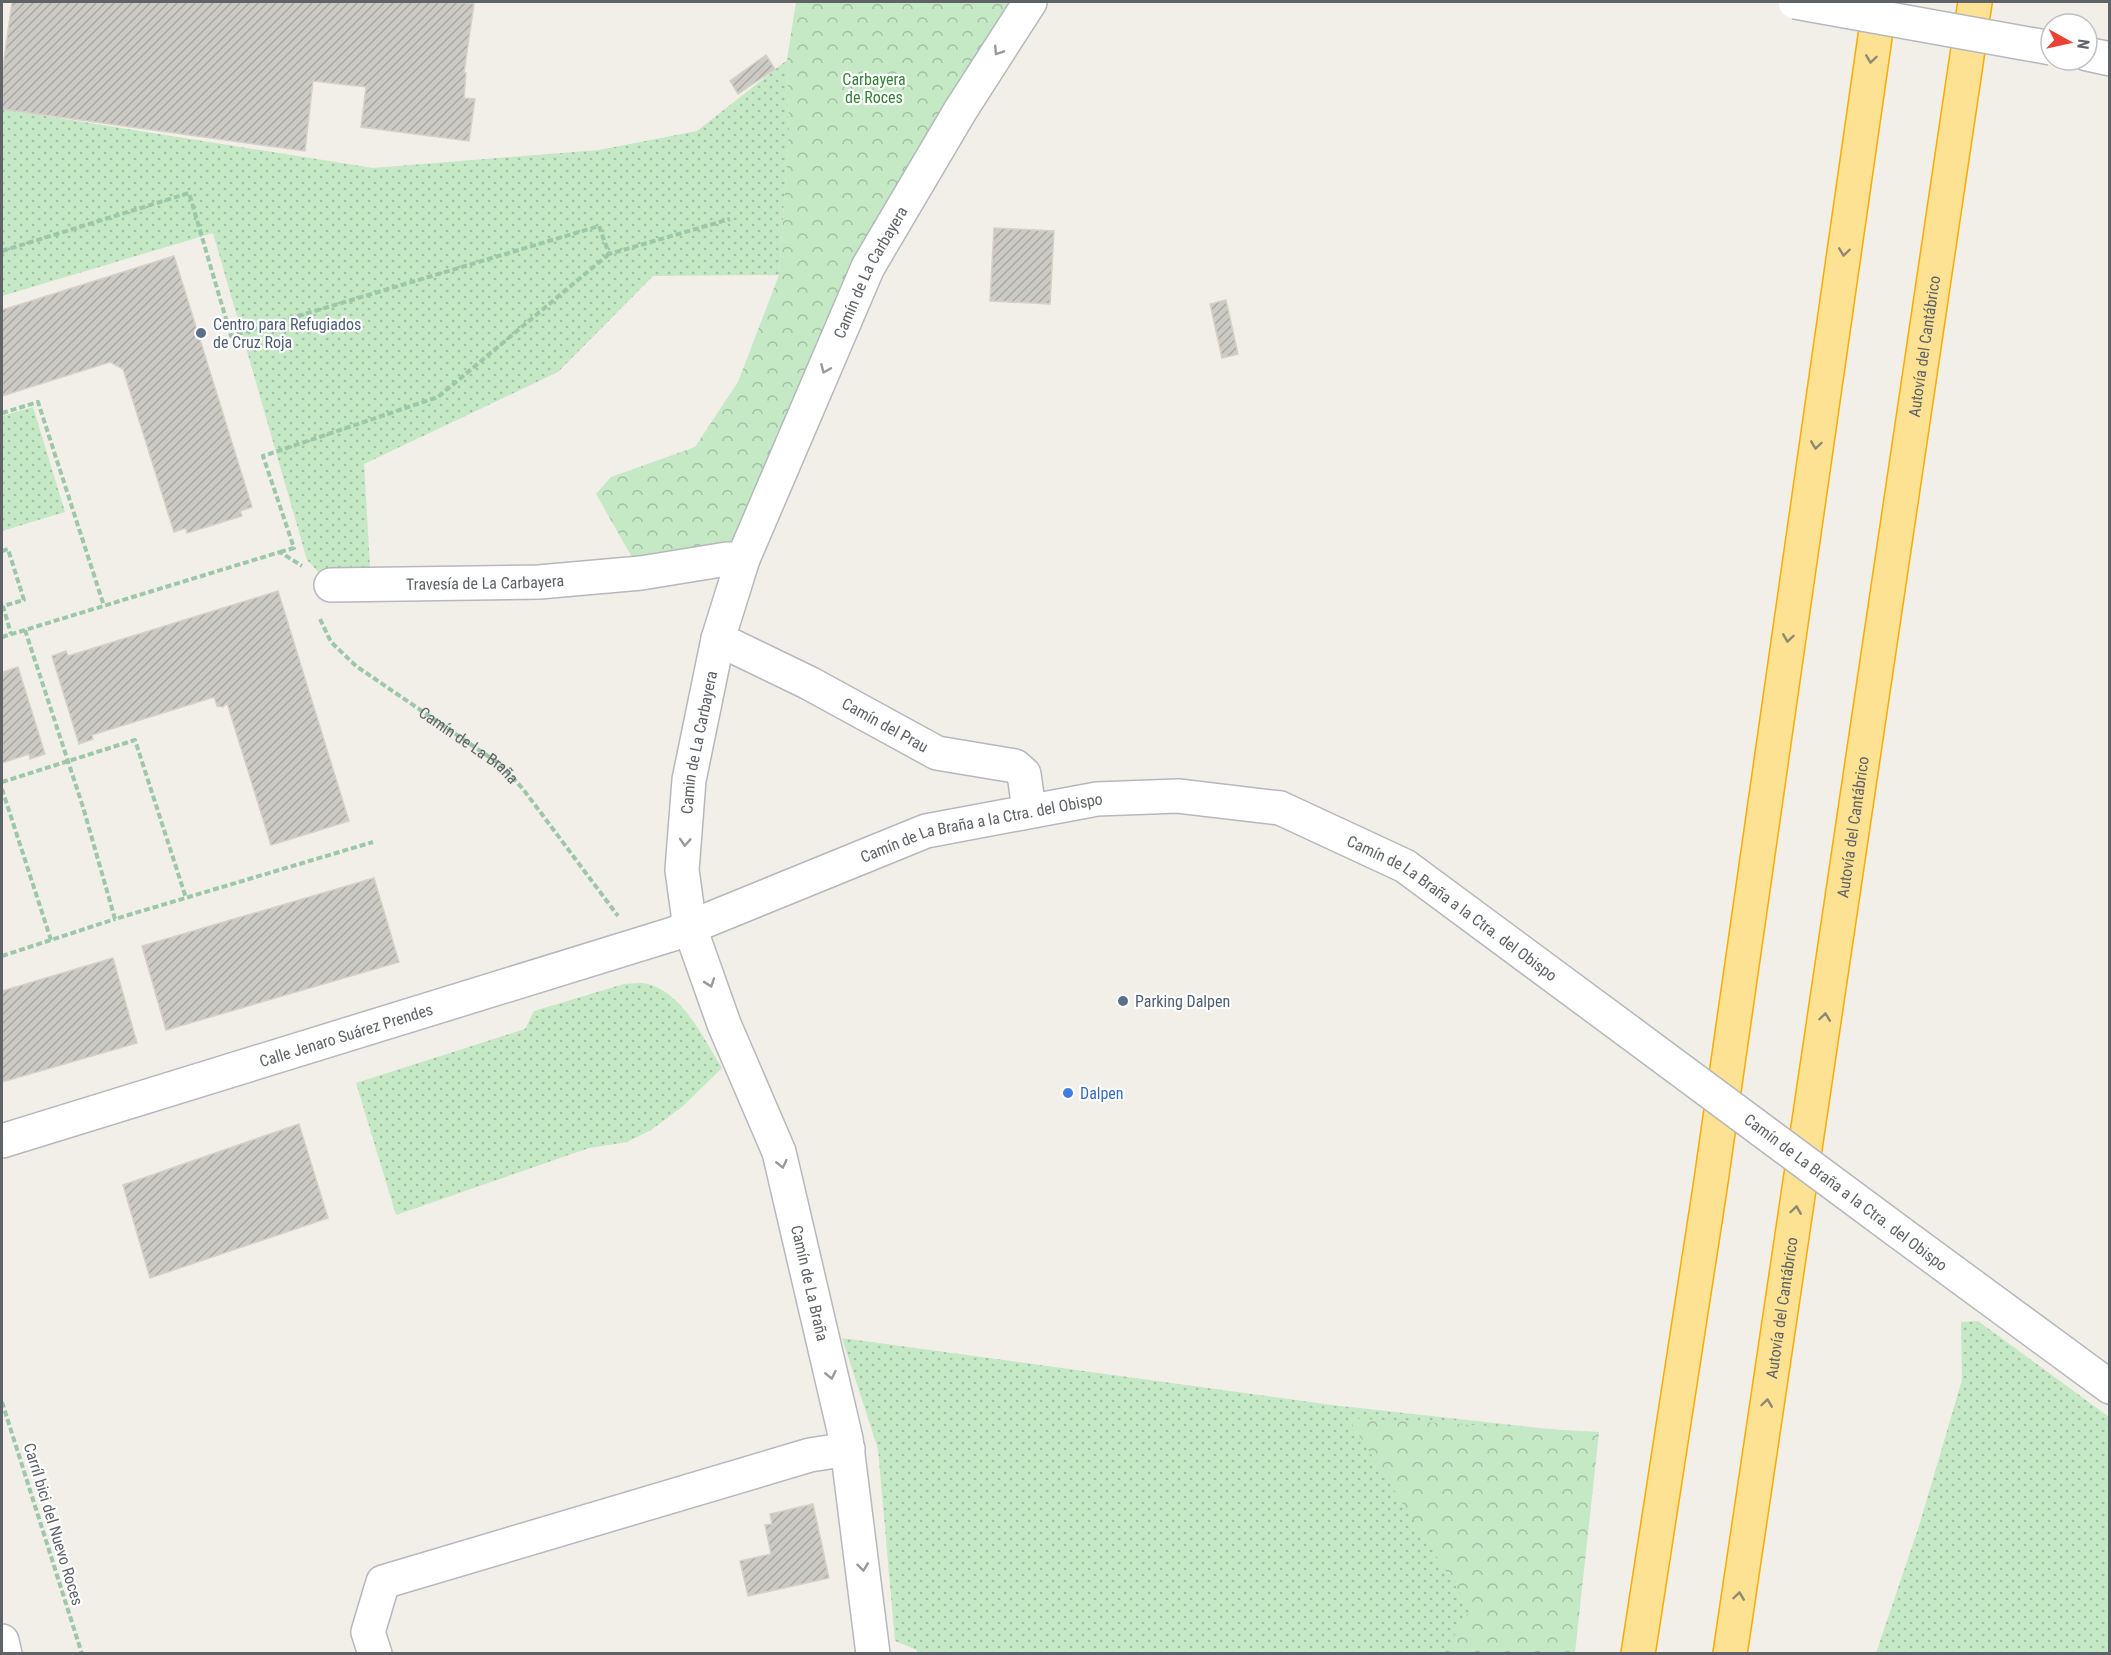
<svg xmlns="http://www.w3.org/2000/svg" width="2111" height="1655" viewBox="0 0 2111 1655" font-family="'Roboto Condensed',sans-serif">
	<defs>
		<pattern id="grass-dots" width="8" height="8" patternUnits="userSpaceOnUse" patternTransform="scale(1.5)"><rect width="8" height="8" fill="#c5e8c5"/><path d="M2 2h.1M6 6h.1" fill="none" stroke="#a3c0a4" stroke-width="1.8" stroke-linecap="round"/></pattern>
		<pattern id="forest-crowns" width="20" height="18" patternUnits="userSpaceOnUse" patternTransform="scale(1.5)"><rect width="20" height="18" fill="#c5e8c5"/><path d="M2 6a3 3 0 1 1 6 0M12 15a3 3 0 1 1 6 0" fill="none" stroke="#a3c0a4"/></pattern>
		<pattern id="building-hatch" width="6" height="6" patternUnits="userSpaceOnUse" patternTransform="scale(1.5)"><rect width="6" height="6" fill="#cccac5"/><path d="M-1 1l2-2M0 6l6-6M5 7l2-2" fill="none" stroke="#a9a8a4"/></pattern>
	</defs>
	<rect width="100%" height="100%" fill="#f1efe8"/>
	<!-- grass -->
	<path fill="url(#grass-dots)" d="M787,60L789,132L779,275L653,276L558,372L364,464L371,584L331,585L307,560L213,233L2,296V109L373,168L599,150L697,131Z
		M33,407L65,512L2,531V416Z
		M624,984C631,984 641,982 648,984C684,994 704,1040 722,1068L683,1106L651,1130L627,1142L589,1148L396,1215L356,1083L525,1029L534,1011Z
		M1978,1321L2109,1417V1653H1876L1919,1526L1962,1380L1961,1322Z
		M842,1338L1332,1405L1567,1431L1523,1653H917V1650L895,1641L878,1449Z"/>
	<!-- forest -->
	<path fill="url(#forest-crowns)" d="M796,2H1030L960,111L743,559L641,573L596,494L611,477L695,447L738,382L779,275L789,132L787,60Z
		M1348,1418L1599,1432L1575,1653H1444L1470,1609Z"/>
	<!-- building -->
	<path fill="url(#building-hatch)" stroke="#d6d1c6" stroke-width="1.5" d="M12,2H459L474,4L464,73H466L464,98L475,99L469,141L361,127L366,87L313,81L305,151L2,109V74Z
		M766,55L775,69L738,94L730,81Z
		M994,228L1054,231L1050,304L990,301Z
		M174,256L252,507L240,511L242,516L187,533L186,528L174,532L123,369L110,362L2,396V310Z
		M1226,300L1238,354L1222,358L1210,304Z
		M278,591L349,821L271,845L227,703L223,707L217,706L214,697L92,735L93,739L79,744L52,656L66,651L68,656Z
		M18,667L45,754L30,759L29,754L2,763V677L4,676L3,672Z
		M374,878L399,962L166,1030L142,946Z
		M113,958L137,1043L2,1082V991Z
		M299,1124L328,1218L150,1278L123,1185Z
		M813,1504L829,1578L748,1596L740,1561L771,1554L765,1525L772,1524L770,1514Z"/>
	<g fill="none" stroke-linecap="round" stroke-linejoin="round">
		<defs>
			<g id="minor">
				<path id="s2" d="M331,585L539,582L641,573L727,559H743"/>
				<path id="s3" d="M718,639L809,683L937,753L1015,766L1024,774L1029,810"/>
				<path id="s4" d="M2,1141L673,934L926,831L1097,799L1178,796L1280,808L1405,866L1628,1031"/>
				<path d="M1899,1232L2110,1387"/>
				<path d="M2,1641L5,1654"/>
				<path d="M375,1654L368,1632L383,1582L810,1455L848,1449"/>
				<path id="s5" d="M873,1654L846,1439L779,1152L724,1024L690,928L682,870L689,780L718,639L743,559L868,267L960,111L1030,2"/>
			</g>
			<path id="tertiary" d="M2087,54L2110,59"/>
			<g id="motorway">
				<path d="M1638,1654L1710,1188L1880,2"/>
				<path id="s6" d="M1730,1654L1975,2"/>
			</g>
		</defs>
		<!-- minor casing -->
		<use href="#minor" stroke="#b5b8bc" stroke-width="36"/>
		<!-- tertiary casing -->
		<use href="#tertiary" stroke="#b5b8bc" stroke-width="36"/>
		<!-- motorway casing -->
		<use href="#motorway" stroke="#f9ab00" stroke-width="36"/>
		<!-- path -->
		<g stroke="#9cc7a9" stroke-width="4" stroke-dasharray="6 3" stroke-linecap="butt">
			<path d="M2,251L189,193L231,336L599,226L609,254L730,219"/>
			<path d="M2,413L38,402L104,606"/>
			<path d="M2,551L8,549L24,600L3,606L11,634"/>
			<path d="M280,552L294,548L263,456L438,397L609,254"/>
			<path id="s1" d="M320,619L331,642L356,666L501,765L523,789L618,916"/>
			<path d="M25,630L83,807L115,919L373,842"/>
			<path d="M2,637L280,552L302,566"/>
			<path d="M2,782L135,740L186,898"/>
			<path d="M2,789L51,940"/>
			<path d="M2,956L115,919"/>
			<path d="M2,1402L82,1654"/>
		</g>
		<!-- minor -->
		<use href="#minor" stroke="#fff" stroke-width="33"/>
		<!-- tertiary -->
		<use href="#tertiary" stroke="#fff" stroke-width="33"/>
		<!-- motorway -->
		<use href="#motorway" stroke="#fde293" stroke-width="33"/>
		<defs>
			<path id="minor-bridge" d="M1628,1031L1899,1232"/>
			<path id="tertiary-bridge" d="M1795,2L2051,48"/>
		</defs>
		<!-- minor-bridge casing -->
		<use href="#minor-bridge" stroke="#b5b8bc" stroke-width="36" stroke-linecap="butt"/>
		<!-- tertiary-bridge casing -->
		<use href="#tertiary-bridge" stroke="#b5b8bc" stroke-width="36" stroke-linecap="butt"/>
		<!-- minor-bridge -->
		<use href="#minor-bridge" stroke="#fff" stroke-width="33"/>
		<!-- tertiary-bridge -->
		<use href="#tertiary-bridge" stroke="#fff" stroke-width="33"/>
	</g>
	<!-- one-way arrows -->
	<defs><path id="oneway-chevron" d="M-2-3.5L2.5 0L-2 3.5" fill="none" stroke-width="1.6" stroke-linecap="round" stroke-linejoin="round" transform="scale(1.5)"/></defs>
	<g stroke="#979a9d">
		<use href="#oneway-chevron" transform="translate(998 51) rotate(123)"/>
		<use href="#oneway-chevron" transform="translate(825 369) rotate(113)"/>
		<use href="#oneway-chevron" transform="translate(685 842) rotate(94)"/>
		<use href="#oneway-chevron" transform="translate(710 983) rotate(71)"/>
		<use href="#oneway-chevron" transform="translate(782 1164) rotate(77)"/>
		<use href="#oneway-chevron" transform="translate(831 1375) rotate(77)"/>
		<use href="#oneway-chevron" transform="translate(863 1567) rotate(83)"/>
	</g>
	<g stroke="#8e8975">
		<use href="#oneway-chevron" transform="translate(1871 59) rotate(98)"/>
		<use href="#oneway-chevron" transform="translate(1844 252) rotate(98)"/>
		<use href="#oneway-chevron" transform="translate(1816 445) rotate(98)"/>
		<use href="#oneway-chevron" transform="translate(1788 638) rotate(98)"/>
		<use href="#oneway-chevron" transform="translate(1825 1017) rotate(-82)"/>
		<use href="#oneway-chevron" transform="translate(1796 1210) rotate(-82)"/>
		<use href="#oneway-chevron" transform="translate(1767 1403) rotate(-82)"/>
		<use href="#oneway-chevron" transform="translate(1739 1596) rotate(-82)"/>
	</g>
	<!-- markers -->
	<g fill="#5c6f8a" stroke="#fff" stroke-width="2">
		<circle cx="201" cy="333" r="6"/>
		<circle cx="1123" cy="1001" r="6"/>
	</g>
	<circle fill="#3f7fe0" stroke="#fff" stroke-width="2" cx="1068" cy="1093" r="6"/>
	<g text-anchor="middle" stroke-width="4.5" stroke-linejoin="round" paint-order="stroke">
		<!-- park labels -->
		<g font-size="16" fill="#348238" stroke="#fff">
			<text x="874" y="85">Carbayera<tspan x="874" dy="18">de Roces</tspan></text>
		</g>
		<!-- street labels -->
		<g font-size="16" fill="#5f6368" stroke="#fff">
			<text dy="6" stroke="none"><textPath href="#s5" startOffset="1443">Camín de La Carbayera</textPath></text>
			<text dy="6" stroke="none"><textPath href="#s6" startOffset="1322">Autovía del Cantábrico</textPath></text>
			<text dy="6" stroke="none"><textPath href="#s2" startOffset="154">Travesía de La Carbayera</textPath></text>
			<text dy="6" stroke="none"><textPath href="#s3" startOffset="188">Camín del Prau</textPath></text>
			<text dy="6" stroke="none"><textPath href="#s5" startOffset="940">Camin de La Carbayera</textPath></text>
			<text dy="6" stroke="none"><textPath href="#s1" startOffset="198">Camín de La Braña</textPath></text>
			<text dy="6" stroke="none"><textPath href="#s6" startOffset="836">Autovía del Cantábrico</textPath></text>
			<text dy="6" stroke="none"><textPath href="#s4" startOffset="1030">Camín de La Braña a la Ctra. del Obispo</textPath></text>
			<text dy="6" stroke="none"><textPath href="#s4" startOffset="1533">Camín de La Braña a la Ctra. del Obispo</textPath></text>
			<text dy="6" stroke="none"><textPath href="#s4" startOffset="360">Calle Jenaro Suárez Prendes</textPath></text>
			<text transform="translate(1846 1192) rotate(37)" y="6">Camín de La Braña a la Ctra. del Obispo</text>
			<text transform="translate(810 1283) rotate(77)" y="6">Camín de La Braña</text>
			<text dy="6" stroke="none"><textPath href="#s6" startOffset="350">Autovía del Cantábrico</textPath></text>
			<text transform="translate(54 1524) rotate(73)" y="6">Carríl bici del Nuevo Roces</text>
		</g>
		<!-- service labels -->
		<g font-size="16" fill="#4e5e75" stroke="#fff" text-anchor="start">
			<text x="213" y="330">Centro para Refugiados<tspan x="213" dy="18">de Cruz Roja</tspan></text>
			<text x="1135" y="1007">Parking Dalpen</text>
		</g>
		<!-- shop labels -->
		<g font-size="16" fill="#366cbe" stroke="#fff" text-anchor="start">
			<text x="1080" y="1099">Dalpen</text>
		</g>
	</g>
	<!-- border -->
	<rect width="2111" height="1655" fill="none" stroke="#5f6368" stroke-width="6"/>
	<!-- north arrow -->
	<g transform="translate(2069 42) rotate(98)"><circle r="28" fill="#ffffff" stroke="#bfc1c3" stroke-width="1.5"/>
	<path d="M0-4.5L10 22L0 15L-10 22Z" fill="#ea4335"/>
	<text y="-9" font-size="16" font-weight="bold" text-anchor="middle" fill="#5f6368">N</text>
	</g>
</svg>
